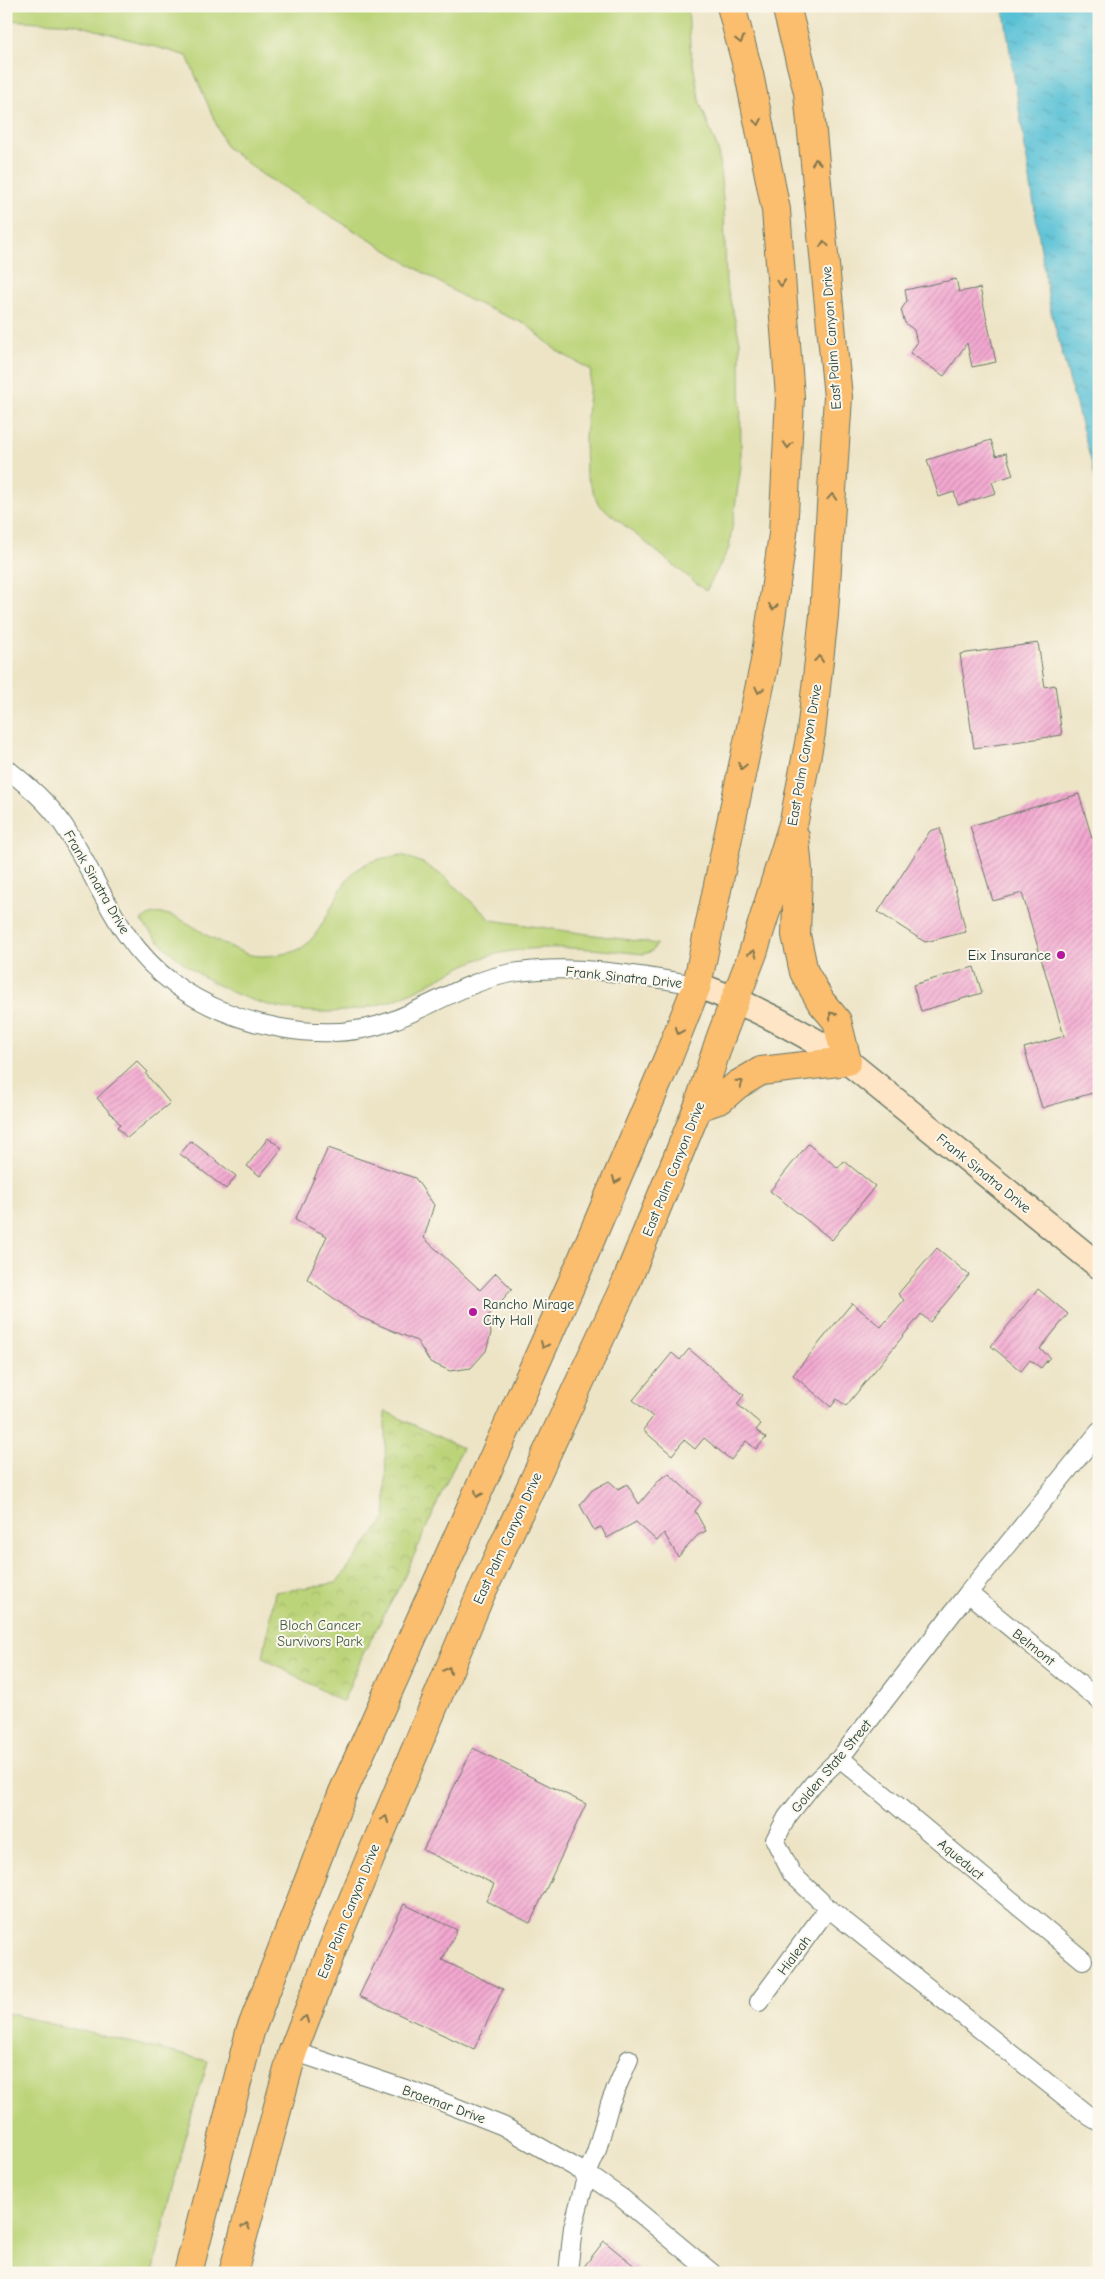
<svg xmlns="http://www.w3.org/2000/svg" width="1105" height="2279" viewBox="0 0 1105 2279" font-family="'Comic Neue',sans-serif">
	<defs>
		<pattern id="park-crowns" width="20" height="18" patternUnits="userSpaceOnUse" patternTransform="scale(1.25)"><rect width="20" height="18" fill="#bcd479"/><path d="M2 6a3 3 0 1 1 6 0M12 15a3 3 0 1 1 6 0" fill="none" stroke="#a1b769"/></pattern>
		<pattern id="water-ripples" width="26" height="14" patternUnits="userSpaceOnUse" patternTransform="scale(1.25)"><rect width="26" height="14" fill="#59c1d6"/><path d="M2 4q2-2 4 0t4 0M15 11q2-2 4 0t4 0" fill="none" stroke="#499eae"/></pattern>
		<pattern id="building-hatch" width="6" height="6" patternUnits="userSpaceOnUse" patternTransform="scale(1.25)"><rect width="6" height="6" fill="#f4a8d1"/><path d="M-1 1l2-2M0 6l6-6M5 7l2-2" fill="none" stroke="#c58aaa"/></pattern>
	</defs>
	<rect width="100%" height="100%" fill="#fbf7ec"/>
	<filter id="ink" filterUnits="userSpaceOnUse"><feTurbulence type="fractalNoise" baseFrequency=".02" numOctaves="2"/><feDisplacementMap in="SourceGraphic" scale="10" xChannelSelector="R" yChannelSelector="G"/><feConvolveMatrix kernelMatrix="1 2 1 2 8 2 1 2 1" color-interpolation-filters="sRGB"/></filter>
	<filter id="wash" filterUnits="userSpaceOnUse"><feTurbulence type="fractalNoise" baseFrequency=".0096" numOctaves="4" result="noise"/><feDisplacementMap in="SourceGraphic" scale="20" xChannelSelector="R" yChannelSelector="G"/><feGaussianBlur stdDeviation="1.12" result="paint"/><feColorMatrix in="noise" values="0 0 0 0 0 0 0 0 0 0 0 0 0 0 0 0 0 1.4 0 .05"/><feComposite in="paint" operator="in"/></filter>
	<g filter="url(#wash)">
		<rect width="100%" height="100%" fill="#ede4c6"/>
		<!-- green -->
		<path fill="#bcd479" stroke="#6e8856" d="M6,6H688L690,46L700,103L718,150L724,209L726,283L740,341L741,466L729,548L706,591L598,504L586,474L585,438L591,370L557,351L527,325L467,299L263,175L226,147L187,56L75,24L6,20Z
			M402,855L423,863L446,878L491,920L657,944L651,952L643,954C594,949 545,943 496,954C461,962 432,985 399,998C304,1034 203,998 141,921C144,919 147,916 150,915C173,907 200,933 219,942C228,946 238,950 247,954C260,958 275,955 288,953C323,948 332,890 356,870C370,859 385,858 402,855Z
			M6,2013L208,2061L185,2137L153,2273H6Z"/>
		<!-- park -->
		<path fill="url(#park-crowns)" stroke="#6e8856" d="M385,1411L462,1448L402,1582L363,1654L343,1702L263,1658L275,1592L336,1583L386,1518Z"/>
		<!-- water -->
		<path fill="url(#water-ripples)" stroke="#3c7f85" d="M1003,6H1099V491L1050,308Z"/>
		<g id="blocks">
			<!-- building -->
			<path fill="url(#building-hatch)" d="M956,279L959,292L980,288L996,362L972,367L967,343L944,376L910,353L917,343L914,330L905,323L901,310L907,301L905,290Z
				M991,440L996,456L1006,453L1013,475L992,482L996,493L958,505L954,492L939,497L927,460Z
				M1038,643L1045,687L1055,685L1062,735L974,748L960,654Z
				M1079,794L1092,838L1096,837L1099,846V1091L1042,1108L1024,1048L1064,1036L1022,893L993,901L970,826Z
				M940,828L966,932L925,942L878,912L930,831Z
				M974,967L982,993L921,1011L913,985Z
				M137,1061L148,1072L146,1074L170,1103L127,1138L117,1127L120,1124L97,1098Z
				M268,1138L282,1148L260,1176L247,1166Z
				M191,1141L236,1176L226,1189L180,1154Z
				M808,1144L838,1168L844,1161L875,1186L832,1240L770,1191Z
				M328,1148L415,1178L434,1205L424,1238L480,1290L496,1273L512,1289L487,1317L491,1333L486,1351L471,1368L450,1371L430,1362L417,1341L360,1317L307,1279L327,1236L295,1220Z
				M937,1248L969,1275L930,1322L921,1314L846,1406L837,1399L831,1407L793,1375L852,1303L881,1327L904,1300L898,1294Z
				M1038,1289L1068,1314L1040,1349L1050,1357L1041,1368L1030,1360L1021,1371L991,1346Z
				M689,1349L744,1395L737,1404L761,1424L756,1430L766,1438L756,1449L746,1441L731,1460L704,1438L695,1449L684,1440L672,1455L643,1430L653,1417L633,1400L672,1353L680,1360Z
				M669,1474L701,1503L695,1511L706,1531L698,1535L678,1557L664,1533L657,1541L636,1522L607,1538L601,1527L594,1530L580,1505L592,1490L609,1481L618,1489L627,1484L639,1504L660,1479Z
				M473,1748L586,1804L530,1923L486,1901L494,1884L423,1850Z
				M404,1904L457,1930L442,1960L503,1989L474,2049L359,1996Z
				M604,2241L643,2273H579Z"/>
		</g>
	</g>
	<g filter="url(#ink)">
		<use href="#blocks" fill-opacity="0" stroke="#677767" stroke-width="1"/>
		<g fill="none" stroke-linecap="round" stroke-linejoin="round">
			<defs>
				<path id="minor" d="M6,768C27,785 49,803 64,826C101,883 116,941 174,984C231,1026 326,1047 394,1020C433,1005 470,980 512,973C573,963 636,975 697,985
					M1099,1432L968,1593L840,1758L813,1784L787,1817L775,1840L792,1874L828,1908L1089,2116L1099,2122
					M968,1593L1099,1700
					M840,1758L1083,1960
					M759,2002L828,1908
					M293,2051L435,2099L503,2126L587,2174L623,2199L712,2273
					M568,2273L573,2227L587,2174L596,2153L610,2103L629,2059"/>
				<path id="secondary" d="M697,985C752,1005 798,1029 847,1061L1099,1266"/>
				<path id="primary" d="M698,1107L721,1099L737,1085L761,1071L847,1061L837,1021L821,1002L804,972L796,935L798,871L795,837
					M188,2273L250,2032L343,1792L578,1269L668,1058L697,985L765,661L783,534L790,397L776,210L749,74L731,6
					M233,2273L293,2051L333,1947L479,1598L626,1283L698,1107L720,1039L753,953L794,821L811,733L824,615L838,397L808,92L786,6"/>
			</defs>
			<!-- minor casing -->
			<use href="#minor" stroke="#677767" stroke-width="20"/>
			<!-- secondary casing -->
			<use href="#secondary" stroke="#677767" stroke-width="28"/>
			<!-- primary casing -->
			<use href="#primary" stroke="#677767" stroke-width="30"/>
			<!-- minor -->
			<use href="#minor" stroke="#fff" stroke-width="18"/>
			<!-- secondary -->
			<use href="#secondary" stroke="#fde5c5" stroke-width="25"/>
			<!-- primary -->
			<use href="#primary" stroke="#fbbd6e" stroke-width="28"/>
		</g>
		<!-- one-way arrows -->
		<defs><path id="oneway-chevron" d="M-2-3.5L2.5 0L-2 3.5" fill="none" stroke-width="1.6" stroke-linecap="round" stroke-linejoin="round" transform="scale(1.25)"/></defs>
		<g stroke="#82774e">
			<use href="#oneway-chevron" transform="translate(740 40) rotate(76)"/>
			<use href="#oneway-chevron" transform="translate(758 122) rotate(79)"/>
			<use href="#oneway-chevron" transform="translate(816 162) rotate(-96)"/>
			<use href="#oneway-chevron" transform="translate(824 244) rotate(-95)"/>
			<use href="#oneway-chevron" transform="translate(781 283) rotate(85)"/>
			<use href="#oneway-chevron" transform="translate(788 445) rotate(93)"/>
			<use href="#oneway-chevron" transform="translate(832 497) rotate(-86)"/>
			<use href="#oneway-chevron" transform="translate(773 607) rotate(98)"/>
			<use href="#oneway-chevron" transform="translate(819 659) rotate(-83)"/>
			<use href="#oneway-chevron" transform="translate(759 690) rotate(102)"/>
			<use href="#oneway-chevron" transform="translate(742 766) rotate(102)"/>
			<use href="#oneway-chevron" transform="translate(753 953) rotate(-71)"/>
			<use href="#oneway-chevron" transform="translate(832 1015) rotate(-128)"/>
			<use href="#oneway-chevron" transform="translate(679 1031) rotate(112)"/>
			<use href="#oneway-chevron" transform="translate(740 1083) rotate(-34)"/>
			<use href="#oneway-chevron" transform="translate(616 1180) rotate(113)"/>
			<use href="#oneway-chevron" transform="translate(544 1345) rotate(114)"/>
			<use href="#oneway-chevron" transform="translate(478 1494) rotate(114)"/>
			<use href="#oneway-chevron" transform="translate(448 1670) rotate(-67)"/>
			<use href="#oneway-chevron" transform="translate(385 1819) rotate(-68)"/>
			<use href="#oneway-chevron" transform="translate(305 2019) rotate(-69)"/>
			<use href="#oneway-chevron" transform="translate(246 2226) rotate(-75)"/>
		</g>
	</g>
	<!-- markers -->
	<g fill="#b5179e" stroke="#fbf7ec" stroke-width="2">
		<circle cx="1061" cy="955" r="5"/>
		<circle cx="473" cy="1312" r="5"/>
	</g>
	<g text-anchor="middle" stroke-width="4" stroke-linejoin="round" paint-order="stroke">
		<!-- street labels -->
		<g font-size="14" fill="#1f3d34" stroke="#fbf7ec">
			<text transform="translate(831 338) rotate(-94)" y="5">East Palm Canyon Drive</text>
			<text transform="translate(804 755) rotate(-80)" y="5">East Palm Canyon Drive</text>
			<text transform="translate(97 882) rotate(60)" y="5">Frank Sinatra Drive</text>
			<text transform="translate(624 977) rotate(6)" y="5">Frank Sinatra Drive</text>
			<text transform="translate(673 1169) rotate(-68)" y="5">East Palm Canyon Drive</text>
			<text transform="translate(984 1173) rotate(39)" y="5">Frank Sinatra Drive</text>
			<text transform="translate(507 1538) rotate(-65)" y="5">East Palm Canyon Drive</text>
			<text transform="translate(1034 1647) rotate(39)" y="5">Belmont</text>
			<text transform="translate(831 1766) rotate(-50)" y="5">Golden State Street</text>
			<text transform="translate(961 1859) rotate(40)" y="5">Aqueduct</text>
			<text transform="translate(348 1911) rotate(-68)" y="5">East Palm Canyon Drive</text>
			<text transform="translate(794 1955) rotate(-53)" y="5">Hialeah</text>
			<text transform="translate(444 2104) rotate(20)" y="5">Braemar Drive</text>
		</g>
		<!-- poi labels -->
		<g font-size="14" fill="#1f3d34" stroke="#fbf7ec" text-anchor="end">
			<text x="1051" y="960">Eix Insurance</text>
			<text x="483" y="1309" text-anchor="start">Rancho Mirage<tspan x="483" dy="16">City Hall</tspan></text>
		</g>
		<!-- park labels -->
		<g font-size="14" fill="#3e5b42" stroke="#fbf7ec">
			<text x="320" y="1630">Bloch Cancer<tspan x="320" dy="16">Survivors Park</tspan></text>
		</g>
	</g>
	<!-- margin -->
	<rect width="1105" height="2279" fill="none" stroke="#fbf7ec" stroke-width="25"/>
</svg>
